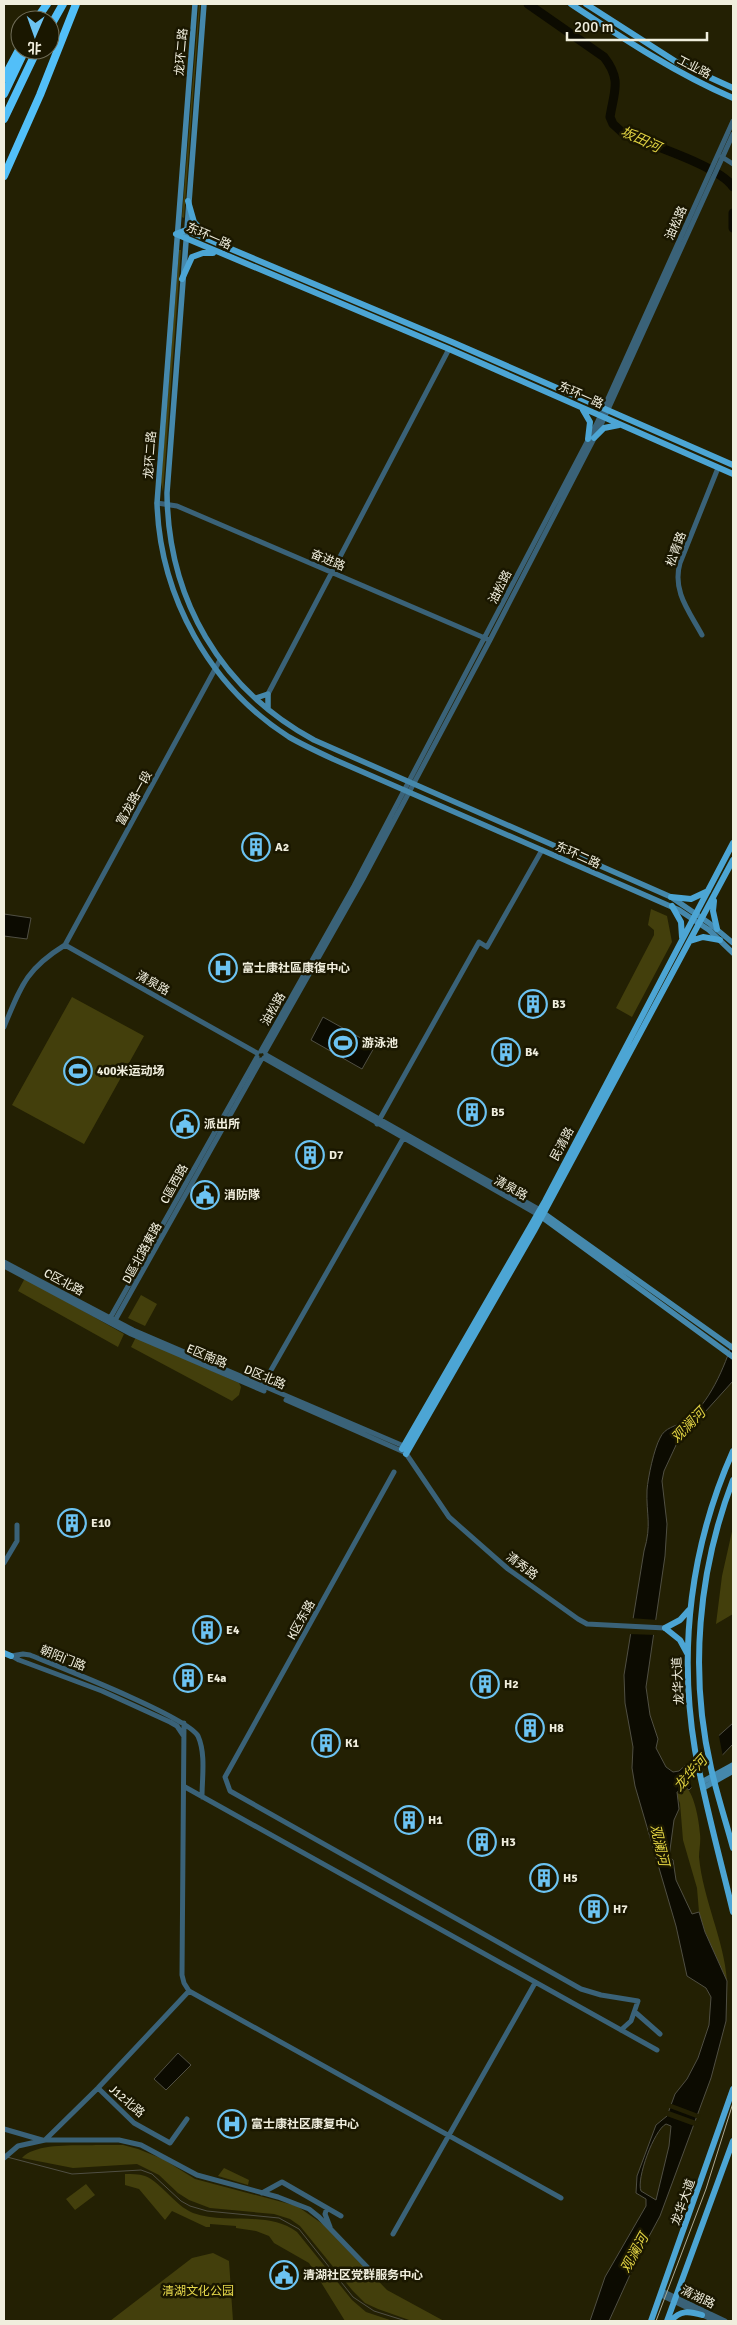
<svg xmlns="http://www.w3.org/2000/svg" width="737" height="2325" viewBox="0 0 737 2325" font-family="Signika,'Noto Sans SC',sans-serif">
	<rect width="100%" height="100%" fill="#232003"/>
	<!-- green -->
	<path fill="#433f0c" d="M199,4H200L184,218L182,217Z
		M179,250H181L163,492L161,482Z
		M651,909L667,916L672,942L632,1017L616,1008L654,935V930L648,925Z
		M72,997L144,1036L84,1144L12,1105Z
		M25,1278L124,1334L118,1347L18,1291Z
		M141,1295L157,1304L145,1326L128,1318Z
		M136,1337L239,1383L241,1387L239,1395L232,1401L131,1347Z
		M733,1527V1614L716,1624L722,1576Z
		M682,1787H686C695,1796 699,1821 700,1834C701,1842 699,1850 699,1857C703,1900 724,1939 727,1981L705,1932L699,1912L697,1888L683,1840L680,1803L676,1794Z
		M99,2145H123L138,2149L163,2159L195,2179L297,2206L324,2225L387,2290L444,2321H412L378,2309L365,2303L352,2290L300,2226L290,2219L274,2214L210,2208L189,2200L178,2193L159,2175L137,2164L73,2168L22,2158C36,2142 79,2146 99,2145Z
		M224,2168L249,2180L248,2185L218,2176Z
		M125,2174C131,2174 139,2174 145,2176C161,2182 174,2205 193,2213C227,2225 268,2210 297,2232L352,2300L366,2312L393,2321H345L309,2263L274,2243L269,2236L256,2231L236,2228V2226L210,2224V2227H206L172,2211L165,2220L139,2189L125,2185Z
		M86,2184L95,2195L75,2210L66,2199Z
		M213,2253L229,2261L233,2321H110L192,2258Z"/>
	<!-- water -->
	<path fill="#0c0b01" stroke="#504f43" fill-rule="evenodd" d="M4,914L31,918L27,939L4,936Z
		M323,1017L375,1046L362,1069L311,1040Z
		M733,1340V1381L677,1443L664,1471L662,1481L667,1524L665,1556L646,1687L650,1715L658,1739L656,1748L666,1767L673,1772L679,1771L733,1723V1744L689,1790L684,1786L677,1792L679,1809L674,1820L669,1857L673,1860L676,1880L692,1914L699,1912L705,1932L727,1981L726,2021L711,2078L660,2216L639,2255L609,2321H590L605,2277L646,2206V2199L636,2193L637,2176L656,2125L667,2116L675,2094L687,2079L698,2058L709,2025L711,1997L706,1988L687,1976L676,1926L635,1786L632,1768L633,1747L625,1703L624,1675L644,1551C652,1524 646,1515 647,1490C648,1477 654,1449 660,1438C665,1427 675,1427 685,1421C709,1405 725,1366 733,1340ZM666,2124L671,2126L669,2146L656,2200L641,2191C636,2179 654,2130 666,2124Z
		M178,2053L191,2065L166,2090L154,2079Z"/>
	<!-- pier -->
	<path fill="#232003" d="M630,1618L658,1620L656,1635L628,1634Z
		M718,1731L723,1757L692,1789L685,1762Z
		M669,2103L701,2115L699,2119L667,2107Z
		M666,2110L699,2122L697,2127L664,2115Z"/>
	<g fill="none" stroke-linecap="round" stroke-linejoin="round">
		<!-- stream -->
		<path stroke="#504f43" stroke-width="1" d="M7,2157L72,2174L141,2170L152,2174L181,2201L190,2206L207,2211L279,2218L299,2229L353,2297L374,2311L406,2321"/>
		<!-- river -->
		<path stroke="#0c0b01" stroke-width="9" d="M528,4L604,57C622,80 614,91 610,117L613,124L624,134C649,144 721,167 733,187
			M733,213V228"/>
		<!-- tertiary -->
		<path stroke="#3a6278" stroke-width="5" d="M722,157L733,164
			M157,503L177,506L487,639
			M702,635C689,611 672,591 680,563L718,468
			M268,694L449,349
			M65,945L257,1053
			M4,1027C21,986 26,969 65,945L220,660
			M261,1051L354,886L597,423L733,121
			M265,1052L363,879L490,640L601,425L733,134
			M266,1055L540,1210
			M264,1058L537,1214
			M377,1124L479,942L487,947L542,850
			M4,1262L133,1330L406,1447
			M4,1266L131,1334L264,1391
			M109,1320L257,1057
			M113,1324L261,1060
			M262,1386L404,1137
			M286,1400L404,1452
			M405,1452L449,1517L508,1569L578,1619L587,1624L665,1628
			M394,1472L225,1777L230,1791L581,1989L601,1995L638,2001L631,2021L621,2030
			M4,1563L17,1541V1525
			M11,1656L23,1654L30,1655C57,1666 188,1717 198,1736C206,1754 202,1778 202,1797
			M12,1656L19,1660L102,1691L170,1722L177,1726L183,1735
			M184,1723L182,1975L184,1983L189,1991L561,2198
			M185,1787L657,2050
			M635,2012L660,2034
			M98,2088L134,2123L170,2143L187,2119
			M4,2129L42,2140
			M45,2140L98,2088L189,1991
			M4,2158L18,2146L45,2140H119L141,2145L197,2175L278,2197L309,2209L319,2217L369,2269
			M262,2193L282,2182L341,2216
			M327,2208L325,2214L330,2227
			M393,2234L535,1983
			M662,2291L725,2321
			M661,2295L715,2321"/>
		<!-- secondary -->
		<path stroke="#4588ac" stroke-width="5.5" d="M195,4L157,503C160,596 209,686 289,737C303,745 318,752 333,759L679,910L709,930L733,953
			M204,4L167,493C168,599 220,689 314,740L671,897L709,923L733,943
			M256,698L268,694V709
			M542,1212L733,1348
			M539,1215L733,1357
			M702,1782L733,1765
			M703,1788L733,1771"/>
		<!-- primary -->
		<path stroke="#4ca5d4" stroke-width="6" d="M571,4C624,39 675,73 733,98
			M586,4L678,63L733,88
			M188,201L194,222L207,236
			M176,234L449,349L733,474
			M176,234L186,230L193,233L452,342L733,465
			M182,279L192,257L203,253H213
			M583,410L590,422L588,439
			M594,438L604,428L619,425
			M671,897L691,899L708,891
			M714,901L713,911L717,929
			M672,906L681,922L682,937
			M690,941L703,937L720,940
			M402,1449L545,1201L733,843
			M733,1451C691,1545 678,1648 695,1750C705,1804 720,1858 733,1912
			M406,1454L534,1231L733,860
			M733,1480C698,1571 689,1673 711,1768C717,1795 726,1822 733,1848
			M665,1628L680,1640L687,1653
			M665,1628L680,1620L689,1610
			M4,1653L11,1656
			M651,2321L733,2089
			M667,2321L733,2141
			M671,2321C680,2310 689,2311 702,2315"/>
		<!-- motorway -->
		<path stroke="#52bff8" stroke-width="8" d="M36,20L47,4
			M50,27L63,4
			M4,78L20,48
			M4,94L25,50
			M4,119L37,50
			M4,176L40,95L76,4"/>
		<!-- tram -->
		<path stroke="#aca994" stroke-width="1" d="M656,2321L706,2189L733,2103"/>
	</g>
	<!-- icons -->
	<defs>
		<symbol id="building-ring" viewBox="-11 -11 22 22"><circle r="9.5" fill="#1a1700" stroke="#6cc3f2" stroke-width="1.5"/><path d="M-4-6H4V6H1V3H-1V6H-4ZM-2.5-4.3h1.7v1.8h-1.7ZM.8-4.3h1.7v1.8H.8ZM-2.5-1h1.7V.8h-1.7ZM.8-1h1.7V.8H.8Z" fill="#6cc3f2"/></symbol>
		<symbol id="hospital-ring" viewBox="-11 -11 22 22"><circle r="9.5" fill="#1a1700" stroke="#6cc3f2" stroke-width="1.5"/><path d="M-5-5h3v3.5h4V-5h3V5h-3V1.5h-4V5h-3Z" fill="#6cc3f2"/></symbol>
		<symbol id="stadium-ring" viewBox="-11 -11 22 22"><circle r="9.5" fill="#1a1700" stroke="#6cc3f2" stroke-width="1.5"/><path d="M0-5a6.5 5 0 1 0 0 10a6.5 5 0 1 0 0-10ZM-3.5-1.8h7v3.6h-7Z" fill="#6cc3f2"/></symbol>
		<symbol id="civic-ring" viewBox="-11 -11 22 22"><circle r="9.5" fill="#1a1700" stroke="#6cc3f2" stroke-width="1.5"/><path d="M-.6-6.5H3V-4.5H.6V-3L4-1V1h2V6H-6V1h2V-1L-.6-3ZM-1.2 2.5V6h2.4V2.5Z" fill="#6cc3f2"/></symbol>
	</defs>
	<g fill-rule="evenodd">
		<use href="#building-ring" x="240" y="831" width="32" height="32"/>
		<use href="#hospital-ring" x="207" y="952" width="32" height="32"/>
		<use href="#building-ring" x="517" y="988" width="32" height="32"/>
		<use href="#stadium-ring" x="327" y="1027" width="32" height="32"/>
		<use href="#building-ring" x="490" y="1036" width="32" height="32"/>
		<use href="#stadium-ring" x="62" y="1055" width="32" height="32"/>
		<use href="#building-ring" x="456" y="1096" width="32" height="32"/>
		<use href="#civic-ring" x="169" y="1108" width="32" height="32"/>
		<use href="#building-ring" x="294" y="1139" width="32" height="32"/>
		<use href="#civic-ring" x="189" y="1179" width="32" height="32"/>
		<use href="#building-ring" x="56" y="1507" width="32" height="32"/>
		<use href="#building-ring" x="191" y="1614" width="32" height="32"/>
		<use href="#building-ring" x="172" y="1662" width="32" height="32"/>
		<use href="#building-ring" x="469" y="1668" width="32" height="32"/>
		<use href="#building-ring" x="514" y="1712" width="32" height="32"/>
		<use href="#building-ring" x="310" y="1727" width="32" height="32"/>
		<use href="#building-ring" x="393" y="1804" width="32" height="32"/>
		<use href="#building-ring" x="466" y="1826" width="32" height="32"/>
		<use href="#building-ring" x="528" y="1862" width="32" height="32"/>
		<use href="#building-ring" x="578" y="1893" width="32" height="32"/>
		<use href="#hospital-ring" x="216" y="2108" width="32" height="32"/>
		<use href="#civic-ring" x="268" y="2259" width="32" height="32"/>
	</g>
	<g text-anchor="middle" stroke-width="5" stroke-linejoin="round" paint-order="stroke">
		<!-- street labels -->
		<g font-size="12" fill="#f0eedd" stroke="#1a1700">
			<text transform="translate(181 52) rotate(-85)" y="4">龙环二路</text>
			<text transform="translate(694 67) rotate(27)" y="4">工业路</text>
			<text transform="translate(676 223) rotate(-66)" y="4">油松路</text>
			<text transform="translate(209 236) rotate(24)" y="4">东环一路</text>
			<text transform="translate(581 395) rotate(24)" y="4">东环一路</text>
			<text transform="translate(150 455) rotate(-86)" y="4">龙环二路</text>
			<text transform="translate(676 549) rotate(-70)" y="4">松青路</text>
			<text transform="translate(328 560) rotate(23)" y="4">奋进路</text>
			<text transform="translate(500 587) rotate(-63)" y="4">油松路</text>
			<text transform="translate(134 798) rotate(-61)" y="4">富龙路一段</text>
			<text transform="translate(578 855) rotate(24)" y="4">东环二路</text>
			<text transform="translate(153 983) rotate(29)" y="4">清泉路</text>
			<text transform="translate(273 1009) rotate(-60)" y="4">油松路</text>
			<text transform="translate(562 1144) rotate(-62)" y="4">民清路</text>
			<text transform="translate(174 1184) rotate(-61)" y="4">C區西路</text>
			<text transform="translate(511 1188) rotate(29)" y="4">清泉路</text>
			<text transform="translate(142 1253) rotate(-61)" y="4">D區北路東路</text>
			<text transform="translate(64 1282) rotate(28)" y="4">C区北路</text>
			<text transform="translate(207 1356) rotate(23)" y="4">E区南路</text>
			<text transform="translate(265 1377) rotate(23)" y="4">D区北路</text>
			<text transform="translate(522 1566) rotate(37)" y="4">清秀路</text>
			<text transform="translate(301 1620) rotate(-61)" y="4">K区东路</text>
			<text transform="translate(63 1658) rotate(22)" y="4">朝阳门路</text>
			<text transform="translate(678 1681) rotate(-93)" y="4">龙华大道</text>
			<text transform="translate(127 2101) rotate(41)" y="4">J12北路</text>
			<text transform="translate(683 2202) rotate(-70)" y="4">龙华大道</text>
			<text transform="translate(698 2297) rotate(26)" y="4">清湖路</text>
		</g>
		<!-- poi labels -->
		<g font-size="12" font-weight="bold" fill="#f0eedd" stroke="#1a1700" text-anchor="start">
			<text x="275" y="851">A2</text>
			<text x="242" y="972">富士康社區康復中心</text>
			<text x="552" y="1008">B3</text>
			<text x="362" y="1047">游泳池</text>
			<text x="525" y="1056">B4</text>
			<text x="97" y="1075">400米运动场</text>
			<text x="491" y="1116">B5</text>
			<text x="204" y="1128">派出所</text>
			<text x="329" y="1159">D7</text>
			<text x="224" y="1199">消防隊</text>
			<text x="91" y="1527">E10</text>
			<text x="226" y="1634">E4</text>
			<text x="207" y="1682">E4a</text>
			<text x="504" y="1688">H2</text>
			<text x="549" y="1732">H8</text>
			<text x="345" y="1747">K1</text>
			<text x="428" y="1824">H1</text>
			<text x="501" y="1846">H3</text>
			<text x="563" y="1882">H5</text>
			<text x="613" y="1913">H7</text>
			<text x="251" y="2128">富士康社区康复中心</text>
			<text x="303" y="2279">清湖社区党群服务中心</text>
		</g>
		<!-- park labels -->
		<g font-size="12" fill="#e7d94b" stroke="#1a1700">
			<text x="198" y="2295">清湖文化公园</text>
		</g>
		<!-- water labels -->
		<g font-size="14" font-style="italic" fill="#dfd141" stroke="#1a1700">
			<text transform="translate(641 139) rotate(25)" y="5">坂田河</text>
			<text transform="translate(688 1425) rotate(-46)" y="5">观澜河</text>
			<text transform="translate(690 1773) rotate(-48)" y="5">龙华河</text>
			<text transform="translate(660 1845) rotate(77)" y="5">观澜河</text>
			<text transform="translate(634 2253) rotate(-61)" y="5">观澜河</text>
		</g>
	</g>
	<!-- border -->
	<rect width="737" height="2325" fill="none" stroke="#f0eedd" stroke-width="10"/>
	<!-- north arrow -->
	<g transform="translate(35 35) rotate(182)"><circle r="24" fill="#1a1700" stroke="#706d58"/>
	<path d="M0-4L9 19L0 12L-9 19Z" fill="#6cc3f2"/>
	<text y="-8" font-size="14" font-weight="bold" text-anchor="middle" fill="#f0eedd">北</text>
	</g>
	<!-- scale -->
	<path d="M567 32v8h140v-8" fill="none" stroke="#f0eedd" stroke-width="2.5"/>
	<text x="574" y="32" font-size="15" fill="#f0eedd" stroke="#1a1700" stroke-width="4" paint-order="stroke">200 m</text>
</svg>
